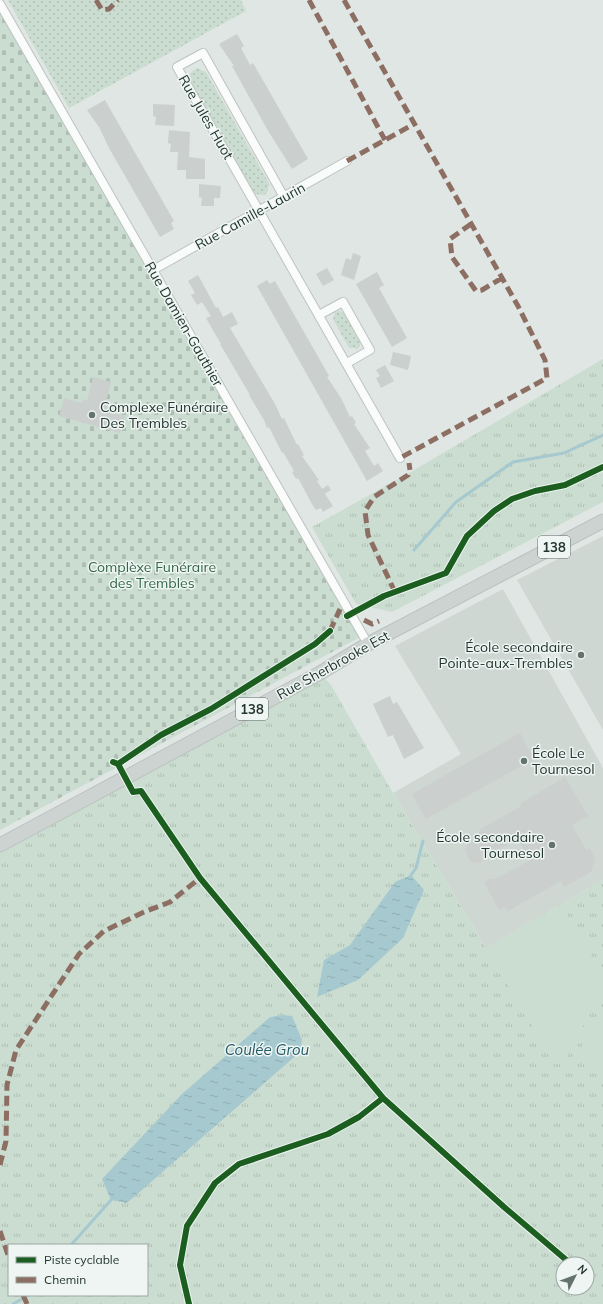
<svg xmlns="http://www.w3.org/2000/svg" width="603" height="1304" viewBox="0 0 603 1304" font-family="Mulish,sans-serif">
	<defs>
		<pattern id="grass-dots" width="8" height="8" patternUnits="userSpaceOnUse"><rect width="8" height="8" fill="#cbddd1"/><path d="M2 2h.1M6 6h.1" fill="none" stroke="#aebeb4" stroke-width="1.8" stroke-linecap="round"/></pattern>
		<pattern id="cemetery-stones" width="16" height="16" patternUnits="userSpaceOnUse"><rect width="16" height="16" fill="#cbddd1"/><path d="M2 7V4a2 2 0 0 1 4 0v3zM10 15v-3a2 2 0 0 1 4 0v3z" fill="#aebeb4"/></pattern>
		<pattern id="park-tufts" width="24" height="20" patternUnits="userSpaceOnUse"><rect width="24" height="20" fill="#cbddd1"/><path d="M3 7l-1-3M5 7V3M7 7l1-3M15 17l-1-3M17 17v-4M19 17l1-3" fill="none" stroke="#aebeb4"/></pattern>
		<pattern id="water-ripples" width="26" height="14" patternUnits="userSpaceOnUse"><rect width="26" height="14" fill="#a5c9cf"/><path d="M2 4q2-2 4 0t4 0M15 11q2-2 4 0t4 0" fill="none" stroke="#8eadb2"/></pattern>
	</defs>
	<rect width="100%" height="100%" fill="#e0e6e3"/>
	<!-- built -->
	<path fill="#cfd7d3" d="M603,536V730L517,580Z
		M503,589L603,768V880L486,948L393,793L461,754L395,646Z"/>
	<!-- grass -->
	<path fill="url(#grass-dots)" d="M8,0H241L246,11L69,108Z
		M197,68L206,72L270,185L268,187V191L265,195L255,194L189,79L190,73Z
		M340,311L344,313L360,342V347L356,350L355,348H349L333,319L335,314L334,312Z"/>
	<!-- cemetery -->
	<path fill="url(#cemetery-stones)" d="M0,12L360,637L0,830Z"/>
	<!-- park -->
	<path fill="url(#park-tufts)" fill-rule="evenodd" d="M603,359V502L392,612L356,604L312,527L409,473Z
		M320,673L331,685L393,793L486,948L603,880V1304H0V845ZM9,1245H147V1295H9ZM563,1264H587V1288H563Z"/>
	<!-- garden -->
	<path fill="#cbddd1" d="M561,905L603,976V988L567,1057L555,1065L486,948Z
		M603,1010V1070L577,1055Z"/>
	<!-- water -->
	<path fill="url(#water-ripples)" d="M411,875L424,890L403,938L358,980L317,997L324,960L350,945L395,882Z
		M283,1015L292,1016L302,1040L300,1052L127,1203L111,1200L102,1179L181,1095L270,1017Z"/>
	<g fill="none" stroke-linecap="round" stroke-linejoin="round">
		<!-- stream -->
		<path stroke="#a5c9cf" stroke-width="3" d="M414,550L456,502L513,462L564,453L603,435
			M411,875L416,868L423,841
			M71,1245L111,1200
			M13,1304L29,1295"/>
	</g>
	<!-- building -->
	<path fill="#cbcfce" d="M237,34L244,46L241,48L250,65L253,63L308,159L292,169L267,129L232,66H234L219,44Z
		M105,100L174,221L171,223L174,229L160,237L109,148L99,127L87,110Z
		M153,104L175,105L174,126L155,125L156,117L153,116Z
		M169,130L190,132L189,157L205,159V179H186V170H177L178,152H170L171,144L168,143Z
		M199,184L221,186L220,198H214V206H201L202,198L199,197Z
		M353,253L361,256L354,280L341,275L346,258L351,260Z
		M327,268L334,280L323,286L316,274Z
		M377,272L384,285L379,288L407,338L392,347L356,284Z
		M198,275L216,308L218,307L223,317L232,312L238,324L230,328L275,404L282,419L284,418L297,445L298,444L304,455L302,456L319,480L317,481L322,489L328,485L331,490L325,494L333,506L323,512L321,508L316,510L312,504L298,478L296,479L292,472L294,471L283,452L282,453L269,427L267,428L264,420L249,395H250L220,344H221L206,318L211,316L202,302L197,305L191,295L195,293L188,281Z
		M267,280L270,284L275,281L329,376L327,377L341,398L350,417L352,416L356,423L354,424L370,448L365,451L374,466L378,463L383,471L367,481L257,286Z
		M393,352L411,356L408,370L390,365Z
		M385,365L394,381L381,388L376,378L380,376L376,370Z
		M93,377L111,382L105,406L109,407L108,412L125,416L120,433L59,416L64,398L82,403L83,399L87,401Z
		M390,696L393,704L397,702L424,748L404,759L393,735L388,737L373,704Z
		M520,733L534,759L426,819L412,794Z
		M565,777L588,816L572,825L586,850L590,849L595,858L591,872L564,887L561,881L508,911L505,907L499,910L484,882L490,879H495L531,860L517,839L485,857L481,863L471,862L465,851L468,842L478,836L480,829L520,807L521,803Z"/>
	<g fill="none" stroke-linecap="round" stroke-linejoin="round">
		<defs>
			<path id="minor" d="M0,4L368,644
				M284,197L203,53L177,67L400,458
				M153,270L347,161
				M319,315L343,302L370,350L347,363"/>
			<path id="primary" d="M0,845L320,673L368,644L603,521"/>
		</defs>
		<!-- minor casing -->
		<use href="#minor" stroke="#bdc3c0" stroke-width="10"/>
		<!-- primary casing -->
		<use href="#primary" stroke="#bbc2c0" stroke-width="15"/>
		<!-- minor -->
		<use href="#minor" stroke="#fafbfb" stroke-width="8"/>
		<!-- primary -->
		<use href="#primary" stroke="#ccd3d1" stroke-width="13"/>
		<!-- quiet -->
		<path stroke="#8d6e63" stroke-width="5" stroke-dasharray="10 5" stroke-linecap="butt" d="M96,0L102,10L109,9L118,0
			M309,0L385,140
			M344,0L518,306L545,360L547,378L400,458
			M347,161L414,124
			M471,224L450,239L452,257L476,291L482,290L502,278
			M395,592L368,535L365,511L374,497L408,475L410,470L409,463
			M364,620L372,624L379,621
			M330,631L340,609
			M0,1165L6,1141L7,1085L16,1050L79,954L104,931L144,912L170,902L200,878
			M0,1231L9,1258
			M23,1295L27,1304"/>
		<defs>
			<path id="cycleway" d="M347,616L384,596L446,573L467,536L494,511L512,499L535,491L565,485L603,467
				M113,762L118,764L161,735L211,709L315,644L330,631
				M118,764L133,792L141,791L200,878L383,1098L504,1207L571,1264
				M189,1304L180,1265L187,1226L215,1183L239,1164L328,1134L359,1117L383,1098"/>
		</defs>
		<!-- cycleway casing -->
		<use href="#cycleway" stroke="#eef5f2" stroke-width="8"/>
		<!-- cycleway -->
		<use href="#cycleway" stroke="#1b5e20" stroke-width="6"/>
	</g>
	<!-- markers -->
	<g fill="#64736f" stroke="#eef5f2" stroke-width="1.5">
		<circle cx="92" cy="415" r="4"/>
		<circle cx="581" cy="655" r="4"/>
		<circle cx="524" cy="761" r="4"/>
		<circle cx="552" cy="845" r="4"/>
	</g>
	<g text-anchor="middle" stroke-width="3" stroke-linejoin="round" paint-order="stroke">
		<!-- shield labels -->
		<g fill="#eef5f2" stroke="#5f6f6a" stroke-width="1">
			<rect x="538" y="536" width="32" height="22" rx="3"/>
			<rect x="236" y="698" width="32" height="22" rx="3"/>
		</g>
		<g font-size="13" font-weight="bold" fill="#223530">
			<text x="554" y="552">138</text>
			<text x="252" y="714">138</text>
		</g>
		<!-- street labels -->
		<g font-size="14" fill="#223530" stroke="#eef5f2">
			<text transform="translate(206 117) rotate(60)" y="5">Rue Jules Huot</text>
			<text transform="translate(250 216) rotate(-29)" y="5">Rue Camille-Laurin</text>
			<text transform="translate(184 324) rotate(60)" y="5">Rue Damien-Gauthier</text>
			<text transform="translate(333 665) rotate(-29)" y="5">Rue Sherbrooke Est</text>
		</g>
		<!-- poi labels -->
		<g font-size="14" fill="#223530" stroke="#eef5f2" text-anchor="start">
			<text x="100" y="412">Complexe Funéraire<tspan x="100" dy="16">Des Trembles</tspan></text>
			<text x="573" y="652" text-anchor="end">École secondaire<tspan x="573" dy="16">Pointe-aux-Trembles</tspan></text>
			<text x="532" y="758">École Le<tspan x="532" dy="16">Tournesol</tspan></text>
			<text x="544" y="842" text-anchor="end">École secondaire<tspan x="544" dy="16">Tournesol</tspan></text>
		</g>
		<!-- park labels -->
		<g font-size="14" fill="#316647" stroke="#eef5f2">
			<text x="152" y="572">Complèxe Funéraire<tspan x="152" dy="16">des Trembles</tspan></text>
		</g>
		<!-- water labels -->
		<g font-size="15" font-style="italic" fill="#245b69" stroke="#eef5f2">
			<text x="267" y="1055">Coulée Grou</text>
		</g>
	</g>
	<!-- legend -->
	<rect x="8" y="1244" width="140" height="52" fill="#eef5f2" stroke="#9ca8a4"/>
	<rect x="16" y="1257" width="20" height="6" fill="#1b5e20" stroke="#9ca8a4"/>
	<text x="44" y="1264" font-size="12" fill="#223530">Piste cyclable</text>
	<rect x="16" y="1277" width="20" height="6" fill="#8d6e63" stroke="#9ca8a4"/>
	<text x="44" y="1284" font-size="12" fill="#223530">Chemin</text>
	<!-- north arrow -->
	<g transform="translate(575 1276) rotate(48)"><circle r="19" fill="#eef5f2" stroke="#9ca8a4"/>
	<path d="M0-3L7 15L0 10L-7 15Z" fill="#64736f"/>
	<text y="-6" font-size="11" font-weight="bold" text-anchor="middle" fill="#223530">N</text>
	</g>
</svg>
